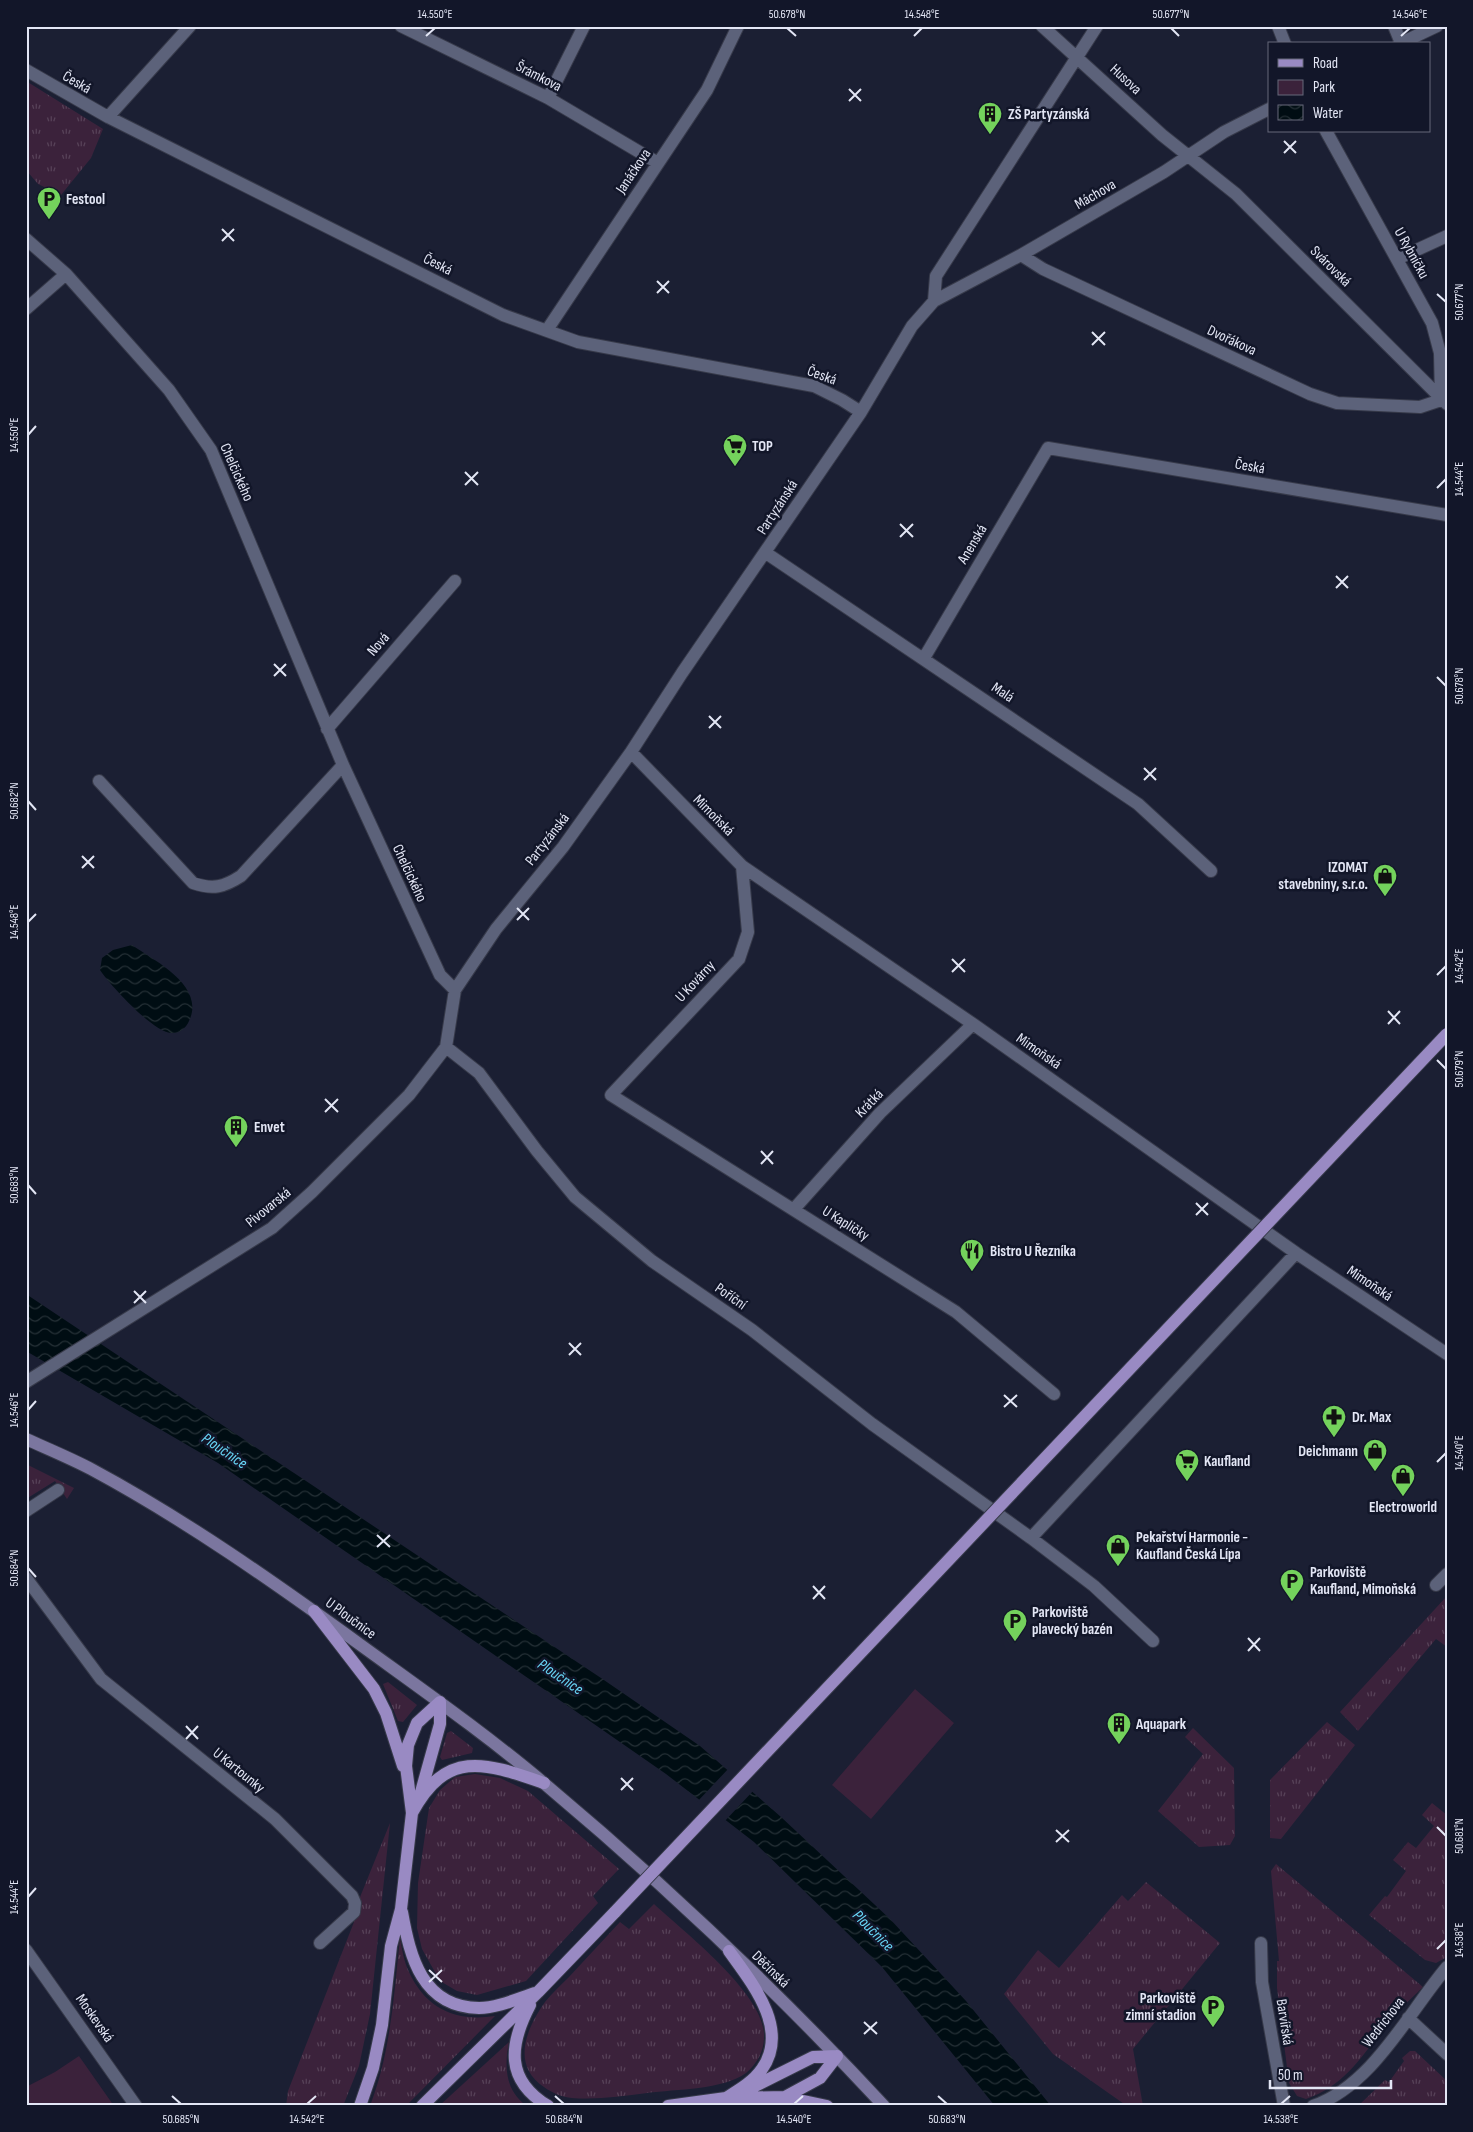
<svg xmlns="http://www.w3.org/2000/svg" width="1473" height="2132" viewBox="0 0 1473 2132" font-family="'Sofia Sans Condensed',sans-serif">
	<defs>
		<pattern id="grass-tufts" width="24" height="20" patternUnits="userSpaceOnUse" patternTransform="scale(1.25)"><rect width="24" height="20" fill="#3b223b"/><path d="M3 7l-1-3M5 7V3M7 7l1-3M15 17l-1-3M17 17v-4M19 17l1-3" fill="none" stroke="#574258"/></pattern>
		<pattern id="water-waves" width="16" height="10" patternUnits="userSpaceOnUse" patternTransform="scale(1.25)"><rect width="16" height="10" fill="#000d13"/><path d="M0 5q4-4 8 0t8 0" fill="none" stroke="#253036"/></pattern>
	</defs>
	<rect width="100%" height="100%" fill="#1b1f33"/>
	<!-- grass -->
	<path fill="url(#grass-tufts)" d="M26,81L103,129L91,158L61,195L38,184L26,170Z
		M26,1464L74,1488L67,1499L55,1481L26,1499Z
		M1447,1596V1647L1436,1639L1358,1731L1340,1712Z
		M388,1682L417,1705L403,1722L398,1721L383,1684Z
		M1327,1722L1355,1745L1281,1839L1270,1838V1780Z
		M1193,1728L1234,1768L1235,1836L1230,1845L1199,1847L1158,1811L1203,1754L1185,1737Z
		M451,1731L473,1748L472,1753L442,1760L440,1757L447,1733Z
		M475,1774L500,1778L528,1791L619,1869L593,1896L598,1903L526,1981L477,1995L457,1991L440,1981L422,1949L417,1928L418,1883L429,1808L440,1790L455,1777Z
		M1432,1803L1447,1815V1957L1436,1963L1425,1960L1369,1915L1385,1896L1387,1897L1406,1871L1393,1860L1408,1842L1416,1848L1434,1826L1422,1815Z
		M390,1823L370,2014L359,2066L343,2106H286L288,2091L354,1922V1912Z
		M1276,1864L1423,1987C1414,1996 1404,2005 1395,2014C1367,2047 1350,2084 1306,2099L1297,2096L1289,2083L1277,1988V1961H1279L1271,1871Z
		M1146,1882L1220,1943L1133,2049L1143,2106H1127L1053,2054L1004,1994L1038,1950L1059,1968L1122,1895L1128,1901Z
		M654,1904C684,1932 766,1995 764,2037C764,2051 757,2064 746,2073C723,2090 676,2089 647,2093C622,2096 597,2100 572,2098C562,2097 552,2093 544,2087C511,2065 526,2029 545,2002C552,1993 561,1985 569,1977C586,1959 603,1940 620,1922L629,1929Z
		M400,1938C402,1949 404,1962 409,1972C426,2009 456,2022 495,2016L406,2106H370C391,2051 394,1995 400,1938Z
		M509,2042C504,2066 505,2091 527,2106H439Z
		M1410,2051H1415L1447,2081V2106H1358L1385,2080L1389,2082L1404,2061L1402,2058Z"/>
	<!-- green -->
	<path fill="#3b223b" d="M915,1689L954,1723L871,1819L832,1785Z
		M79,2056L114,2106H26V2087L55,2072Z"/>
	<!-- water -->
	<path fill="url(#water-waves)" d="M132,945C155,961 206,986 189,1021C186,1028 179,1034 171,1033C153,1032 110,985 100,970L102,958L113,950Z
		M26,1294L601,1678L700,1746L781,1817L890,1919L966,2001L1051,2106H995L882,1967L754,1842L666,1774L218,1463L26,1351Z"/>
	<!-- pier -->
	<path fill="#1b1f33" d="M729,1768L754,1790L724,1822L697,1802Z"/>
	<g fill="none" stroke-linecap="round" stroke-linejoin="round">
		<defs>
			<path id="minor" d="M401,26L548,98L658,163
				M1042,26L1162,135L1236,194L1447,404
				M1278,26L1285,44
				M1394,26L1401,43
				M1399,44L1437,26
				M26,70L108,117L503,315L578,342L814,386L842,400L861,412
				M548,98L584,26
				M108,117L190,26
				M1326,131L1432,323L1440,353L1441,400
				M26,239L66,274L169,390L211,450L343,765L440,975L455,990
				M1021,255L1043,269L1310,394L1337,403L1420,407L1441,400
				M1397,259L1447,236
				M934,301L1021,255L1164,172L1224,132L1269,109
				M26,309L66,274
				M547,330L707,90L738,26
				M766,553L1138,804L1211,871
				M924,658L1048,448L1447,515
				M327,729L455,581
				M631,752L742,866L973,1024L1296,1253L1447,1354
				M99,781L193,883C213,890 224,887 241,876L343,765
				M742,866L748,932L739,959L611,1095L956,1312L1054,1394
				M446,1047L479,1073L537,1151L575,1197L652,1261L752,1330L872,1424L1031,1538L1094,1586L1153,1641
				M794,1209L880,1113L973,1024
				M26,1382L272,1228L312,1192L409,1095L446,1047L455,990L496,929L563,847L631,752L682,673L861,412L912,326L934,301L936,276L1097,26
				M26,1511L58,1490
				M1031,1538L1296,1253
				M26,1578L101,1679L275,1819L352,1896L355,1903L354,1912L320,1943
				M1436,1585L1447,1574
				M1261,1943L1262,1982L1284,2106
				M26,1950L136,2106
				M1408,2018L1447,2054
				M1313,2106C1373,2085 1408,2013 1447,1967"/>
			<path id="secondary" d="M26,1439C48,1449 70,1458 91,1469C186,1520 275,1583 362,1646C424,1691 487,1735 546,1785C664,1884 778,1992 884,2106"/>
			<path id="primary" d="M314,1611L374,1689L386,1713L403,1766
				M421,1792L440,1724V1702
				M412,1813C447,1748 486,1763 544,1783
				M402,1912C410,1957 422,2007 479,2008C497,2008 517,1999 535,1993
				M530,2005C509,2045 505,2080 548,2106
				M745,2091L813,2057L837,2056
				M785,2097L820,2078L837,2056
				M726,2098C739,2090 753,2082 762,2069C790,2029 752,1983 729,1951
				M360,2106L373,2068L382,2025L391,1946L401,1909L412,1813L406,1766L408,1745L417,1723L440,1702
				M422,2106L538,1992L615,1912
				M668,2106L726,2098L785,2097L827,2106"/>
		</defs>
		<!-- minor casing -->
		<use href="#minor" stroke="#373a4a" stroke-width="14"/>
		<!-- secondary casing -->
		<use href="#secondary" stroke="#373a4a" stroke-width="14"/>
		<!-- primary casing -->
		<use href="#primary" stroke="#373a4a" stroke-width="14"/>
		<!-- minor -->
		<use href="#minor" stroke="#5c627a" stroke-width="12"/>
		<!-- secondary -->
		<use href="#secondary" stroke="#7b769f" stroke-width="12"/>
		<!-- primary -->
		<use href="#primary" stroke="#998ac3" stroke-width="12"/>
		<defs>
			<path id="primary-bridge" d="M615,1912L1447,1034"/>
		</defs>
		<!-- primary-bridge casing -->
		<use href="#primary-bridge" stroke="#373a4a" stroke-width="14" stroke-linecap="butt"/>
		<!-- primary-bridge -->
		<use href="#primary-bridge" stroke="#998ac3" stroke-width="12"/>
	</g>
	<!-- ticks -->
	<path fill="none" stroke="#e3e6f5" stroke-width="2" d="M787,28L796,36M1171,28L1179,36M426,36L435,28M914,36L922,28M1401,36L1410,28M849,89L861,101M849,101L861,89M1284,141L1296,153M1284,153L1296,141M222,229L234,241M222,241L234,229M657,281L669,293M657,293L669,281M1437,294L1446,302M1092,332L1105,345M1092,345L1105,332M28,435L36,426M465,472L478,485M465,485L478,472M1437,488L1446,479M900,524L913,537M900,537L913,524M1336,576L1348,588M1336,588L1348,576M274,664L286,676M274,676L286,664M1437,677L1446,686M709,716L721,728M709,728L721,716M1144,768L1156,780M1144,780L1156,768M28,801L36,810M82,856L94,868M82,868L94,856M517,908L529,920M517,920L529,908M28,922L36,914M952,959L965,972M952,972L965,959M1437,975L1446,966M1388,1011L1400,1024M1388,1024L1400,1011M1437,1060L1446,1069M325,1099L338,1112M325,1112L338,1099M761,1151L773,1164M761,1164L773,1151M28,1185L36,1194M1196,1203L1208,1215M1196,1215L1208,1203M134,1291L146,1303M134,1303L146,1291M569,1343L581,1355M569,1355L581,1343M1004,1395L1017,1407M1004,1407L1017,1395M28,1410L36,1401M1437,1462L1446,1453M377,1535L390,1547M377,1547L390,1535M28,1568L36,1577M813,1586L825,1599M813,1599L825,1586M1248,1638L1260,1651M1248,1651L1260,1638M186,1726L198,1739M186,1739L198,1726M621,1778L633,1790M621,1790L633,1778M1437,1827L1446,1836M1056,1830L1069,1842M1056,1842L1069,1830M28,1897L36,1888M1437,1949L1446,1940M429,1970L442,1982M429,1982L442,1970M864,2022L877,2034M864,2034L877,2022M172,2096L181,2104M555,2096L564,2104M938,2096L947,2104M307,2104L316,2096M794,2104L803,2096M1281,2104L1290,2096"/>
	<!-- icons -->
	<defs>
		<symbol id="building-pin" viewBox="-11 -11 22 30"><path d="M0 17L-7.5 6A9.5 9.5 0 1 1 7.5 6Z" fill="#74d25c" stroke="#121629"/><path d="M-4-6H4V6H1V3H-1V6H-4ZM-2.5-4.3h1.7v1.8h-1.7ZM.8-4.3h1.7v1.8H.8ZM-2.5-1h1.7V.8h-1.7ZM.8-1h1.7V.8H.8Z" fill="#111"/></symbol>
		<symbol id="parking-pin" viewBox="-11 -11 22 30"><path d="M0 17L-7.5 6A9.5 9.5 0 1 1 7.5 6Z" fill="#74d25c" stroke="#121629"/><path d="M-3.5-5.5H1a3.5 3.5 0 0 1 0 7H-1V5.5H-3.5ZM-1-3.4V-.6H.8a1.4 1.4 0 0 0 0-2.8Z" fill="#111"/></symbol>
		<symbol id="supermarket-pin" viewBox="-11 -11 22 30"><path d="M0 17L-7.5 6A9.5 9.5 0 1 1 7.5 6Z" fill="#74d25c" stroke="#121629"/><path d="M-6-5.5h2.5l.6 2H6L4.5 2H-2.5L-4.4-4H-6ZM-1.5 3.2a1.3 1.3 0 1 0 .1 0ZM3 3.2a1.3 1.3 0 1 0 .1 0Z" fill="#111"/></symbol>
		<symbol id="shop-pin" viewBox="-11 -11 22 30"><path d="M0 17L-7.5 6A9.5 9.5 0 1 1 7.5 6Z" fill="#74d25c" stroke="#121629"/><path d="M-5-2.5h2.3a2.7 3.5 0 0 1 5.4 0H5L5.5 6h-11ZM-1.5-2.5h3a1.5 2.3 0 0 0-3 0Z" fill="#111"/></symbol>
		<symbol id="restaurant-pin" viewBox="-11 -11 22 30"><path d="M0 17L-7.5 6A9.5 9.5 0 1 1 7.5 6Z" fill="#74d25c" stroke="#121629"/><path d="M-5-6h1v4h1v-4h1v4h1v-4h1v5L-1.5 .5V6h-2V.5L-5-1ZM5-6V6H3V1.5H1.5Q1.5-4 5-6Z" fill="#111"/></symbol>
		<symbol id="pharmacy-pin" viewBox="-11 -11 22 30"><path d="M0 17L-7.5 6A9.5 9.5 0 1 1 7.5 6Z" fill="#74d25c" stroke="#121629"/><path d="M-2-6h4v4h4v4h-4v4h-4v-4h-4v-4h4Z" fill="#111"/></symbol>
	</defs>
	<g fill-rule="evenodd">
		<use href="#building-pin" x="976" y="100" width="28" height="38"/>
		<use href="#parking-pin" x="35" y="185" width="28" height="38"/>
		<use href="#supermarket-pin" x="721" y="432" width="28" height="38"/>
		<use href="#shop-pin" x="1371" y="862" width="28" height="38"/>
		<use href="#building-pin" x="222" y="1113" width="28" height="38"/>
		<use href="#restaurant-pin" x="958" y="1237" width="28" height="38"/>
		<use href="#pharmacy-pin" x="1320" y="1403" width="28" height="38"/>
		<use href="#shop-pin" x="1361" y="1437" width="28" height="38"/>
		<use href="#supermarket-pin" x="1173" y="1447" width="28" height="38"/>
		<use href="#shop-pin" x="1389" y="1462" width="28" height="38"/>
		<use href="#shop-pin" x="1104" y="1532" width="28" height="38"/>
		<use href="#parking-pin" x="1278" y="1567" width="28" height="38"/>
		<use href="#parking-pin" x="1001" y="1607" width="28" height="38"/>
		<use href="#building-pin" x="1105" y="1710" width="28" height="38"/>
		<use href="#parking-pin" x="1199" y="1993" width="28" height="38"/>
	</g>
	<g text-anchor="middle" stroke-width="5" stroke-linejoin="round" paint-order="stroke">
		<!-- street labels -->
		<g font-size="15" fill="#e3e6f5" stroke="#121629">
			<text transform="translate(539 76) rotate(27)" y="5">Šrámkova</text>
			<text transform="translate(1126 79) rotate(43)" y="5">Husova</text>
			<text transform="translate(77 82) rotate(30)" y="5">Česká</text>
			<text transform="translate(633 171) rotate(-56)" y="5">Janáčkova</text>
			<text transform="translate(1095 194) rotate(-30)" y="5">Máchova</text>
			<text transform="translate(1412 253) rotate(61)" y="5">U Rybníčku</text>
			<text transform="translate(438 264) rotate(27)" y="5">Česká</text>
			<text transform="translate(1331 266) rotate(45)" y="5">Svárovská</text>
			<text transform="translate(1232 340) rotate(25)" y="5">Dvořákova</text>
			<text transform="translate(822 375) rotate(20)" y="5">Česká</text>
			<text transform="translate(1250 466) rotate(10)" y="5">Česká</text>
			<text transform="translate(237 472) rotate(66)" y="5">Chelčického</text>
			<text transform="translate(777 507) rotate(-57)" y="5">Partyzánská</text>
			<text transform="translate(972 544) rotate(-59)" y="5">Anenská</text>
			<text transform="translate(378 644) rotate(-49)" y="5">Nová</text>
			<text transform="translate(1003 692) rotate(34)" y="5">Malá</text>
			<text transform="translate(714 815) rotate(45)" y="5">Mimoňská</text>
			<text transform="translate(547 839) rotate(-52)" y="5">Partyzánská</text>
			<text transform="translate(410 873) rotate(65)" y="5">Chelčického</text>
			<text transform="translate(695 981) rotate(-47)" y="5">U Kovárny</text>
			<text transform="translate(1039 1051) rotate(35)" y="5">Mimoňská</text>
			<text transform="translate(869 1103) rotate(-46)" y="5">Krátká</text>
			<text transform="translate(268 1207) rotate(-39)" y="5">Pivovarská</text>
			<text transform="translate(846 1223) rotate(32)" y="5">U Kapličky</text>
			<text transform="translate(1370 1283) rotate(34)" y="5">Mimoňská</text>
			<text transform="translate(731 1296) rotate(35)" y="5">Poříční</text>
			<text transform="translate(351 1618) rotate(36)" y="5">U Ploučnice</text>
			<text transform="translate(239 1770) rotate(39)" y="5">U Kartounky</text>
			<text transform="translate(771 1969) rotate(44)" y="5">Děčínská</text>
			<text transform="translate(95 2018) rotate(55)" y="5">Moskevská</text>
			<text transform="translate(1285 2022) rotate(81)" y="5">Barvířská</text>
			<text transform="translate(1383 2022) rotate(-52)" y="5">Wedrichova</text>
		</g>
		<!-- poi labels -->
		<g font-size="15" font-weight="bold" fill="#e3e6f5" stroke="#121629" text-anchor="start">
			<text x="1008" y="119">ZŠ Partyzánská</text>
			<text x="66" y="204">Festool</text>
			<text x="752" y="451">TOP</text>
			<text x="1368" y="872" text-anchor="end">IZOMAT<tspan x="1368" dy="17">stavebniny, s.r.o.</tspan></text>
			<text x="254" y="1132">Envet</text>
			<text x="990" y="1256">Bistro U Řezníka</text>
			<text x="1352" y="1422">Dr. Max</text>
			<text x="1358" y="1456" text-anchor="end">Deichmann</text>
			<text x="1204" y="1466">Kaufland</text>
			<text x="1403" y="1512" text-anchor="middle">Electroworld</text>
			<text x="1136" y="1542">Pekařství Harmonie -<tspan x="1136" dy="17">Kaufland Česká Lípa</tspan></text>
			<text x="1310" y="1577">Parkoviště<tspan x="1310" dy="17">Kaufland, Mimoňská</tspan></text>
			<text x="1032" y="1617">Parkoviště<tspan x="1032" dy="17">plavecký bazén</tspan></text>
			<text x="1136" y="1729">Aquapark</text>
			<text x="1196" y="2003" text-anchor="end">Parkoviště<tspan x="1196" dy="17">zimní stadion</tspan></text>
		</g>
		<!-- water labels -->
		<g font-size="16" font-style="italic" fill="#68d7f8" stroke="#121629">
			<text transform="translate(225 1450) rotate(34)" y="6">Ploučnice</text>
			<text transform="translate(561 1676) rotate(34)" y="6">Ploučnice</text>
			<text transform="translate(874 1930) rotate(45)" y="6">Ploučnice</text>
		</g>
	</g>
	<!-- border -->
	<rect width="1473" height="2132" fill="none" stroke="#121629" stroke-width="55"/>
	<!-- legend -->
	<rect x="1268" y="42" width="162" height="90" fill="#121629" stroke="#66697b"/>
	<rect x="1278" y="59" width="25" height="8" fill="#998ac3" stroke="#66697b"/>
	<text x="1313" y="68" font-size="15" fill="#e3e6f5">Road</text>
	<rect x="1278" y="80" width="25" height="15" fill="#3b223b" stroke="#66697b"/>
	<text x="1313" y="92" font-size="15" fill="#e3e6f5">Park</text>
	<rect x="1278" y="105" width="25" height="15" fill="url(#water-waves)" stroke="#66697b"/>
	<text x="1313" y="118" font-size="15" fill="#e3e6f5">Water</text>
	<!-- scale -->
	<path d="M1270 2080v8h121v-8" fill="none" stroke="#e3e6f5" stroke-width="2.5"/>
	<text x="1278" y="2080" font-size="15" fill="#e3e6f5" stroke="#121629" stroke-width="4" paint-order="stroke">50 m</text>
	<rect x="28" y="28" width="1418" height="2076" fill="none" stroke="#e3e6f5" stroke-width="2"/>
	<g font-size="12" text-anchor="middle" fill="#e3e6f5">
		<text x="435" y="18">14.550°E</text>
		<text x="787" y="18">50.678°N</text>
		<text x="922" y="18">14.548°E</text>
		<text x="1171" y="18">50.677°N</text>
		<text x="1410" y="18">14.546°E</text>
		<text transform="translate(1459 302) rotate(-90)" y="4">50.677°N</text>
		<text transform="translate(14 435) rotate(-90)" y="4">14.550°E</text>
		<text transform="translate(1459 479) rotate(-90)" y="4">14.544°E</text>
		<text transform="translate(1459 686) rotate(-90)" y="4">50.678°N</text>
		<text transform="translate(14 801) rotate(-90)" y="4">50.682°N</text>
		<text transform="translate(14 922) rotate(-90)" y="4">14.548°E</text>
		<text transform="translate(1459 966) rotate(-90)" y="4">14.542°E</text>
		<text transform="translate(1459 1069) rotate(-90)" y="4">50.679°N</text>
		<text transform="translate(14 1185) rotate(-90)" y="4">50.683°N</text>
		<text transform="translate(14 1410) rotate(-90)" y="4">14.546°E</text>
		<text transform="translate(1459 1453) rotate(-90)" y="4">14.540°E</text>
		<text transform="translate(14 1568) rotate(-90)" y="4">50.684°N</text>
		<text transform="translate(1459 1836) rotate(-90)" y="4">50.681°N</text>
		<text transform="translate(14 1897) rotate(-90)" y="4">14.544°E</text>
		<text transform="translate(1459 1940) rotate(-90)" y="4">14.538°E</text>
		<text x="181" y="2123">50.685°N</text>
		<text x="307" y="2123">14.542°E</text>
		<text x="564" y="2123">50.684°N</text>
		<text x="794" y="2123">14.540°E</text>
		<text x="947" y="2123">50.683°N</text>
		<text x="1281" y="2123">14.538°E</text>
	</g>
</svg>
